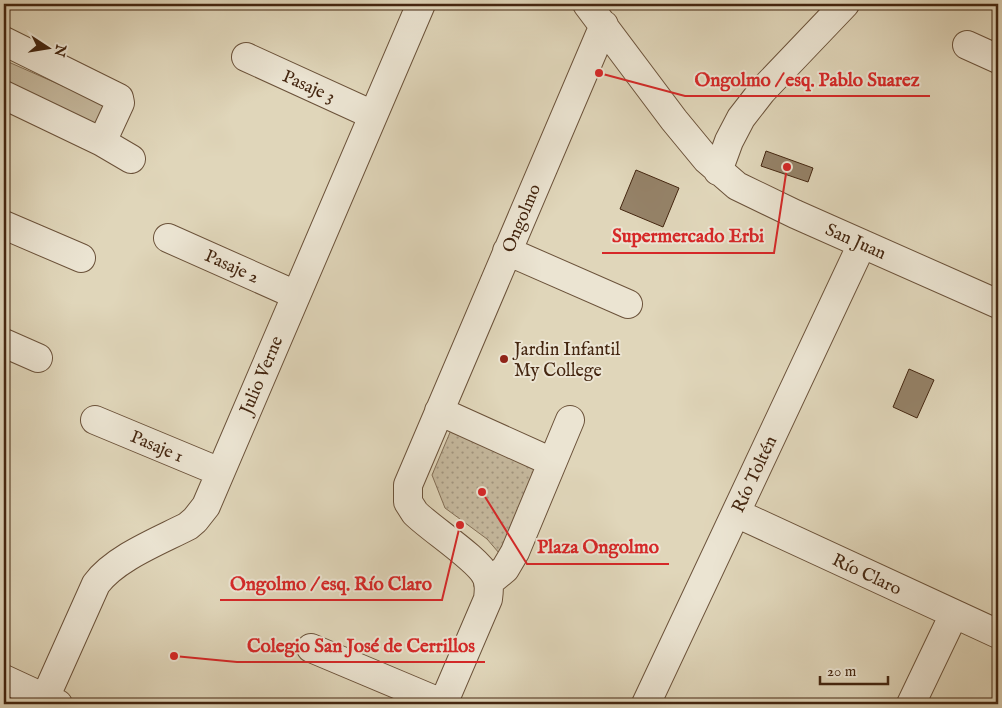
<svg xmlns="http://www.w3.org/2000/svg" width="1002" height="708" viewBox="0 0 1002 708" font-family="'IM FELL English',serif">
	<defs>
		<pattern id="park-dots" width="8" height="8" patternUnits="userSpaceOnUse" patternTransform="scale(1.25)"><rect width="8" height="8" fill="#c5b89d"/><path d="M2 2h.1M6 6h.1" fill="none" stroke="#a2957f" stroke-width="1.8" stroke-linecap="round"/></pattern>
	</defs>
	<rect width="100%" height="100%" fill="#e0d6ba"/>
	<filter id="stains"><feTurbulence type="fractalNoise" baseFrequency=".004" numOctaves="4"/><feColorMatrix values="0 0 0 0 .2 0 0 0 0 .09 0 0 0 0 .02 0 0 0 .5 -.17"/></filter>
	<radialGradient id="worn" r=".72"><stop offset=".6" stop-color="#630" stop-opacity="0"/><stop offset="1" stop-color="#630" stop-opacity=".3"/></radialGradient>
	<!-- grass -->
	<path fill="#c5b89d" stroke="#846f56" d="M4,60L108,106L94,139L4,100Z"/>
	<!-- park -->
	<path fill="url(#park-dots)" stroke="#846f56" d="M454,423L539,464L499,553L487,539L445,508L432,475Z"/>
	<!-- building -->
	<path fill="#958268" stroke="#442610" d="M766,151L813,168L808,182L761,166Z
		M636,170L679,188L663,227L620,209Z
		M909,369L934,380L917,418L893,407Z"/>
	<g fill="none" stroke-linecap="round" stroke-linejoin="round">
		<defs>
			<path id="minor" d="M587,4L674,120L707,160L737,186L795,214L998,304
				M4,41L119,98L120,103L102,142
				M967,45L998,59
				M246,57L373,115
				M4,95L102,142L131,159
				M718,171L729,141L741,118L762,91L845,4
				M4,225L81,258
				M168,238L296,295
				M507,251L628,304
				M4,343L38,358
				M439,411L552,462
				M95,420L220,472
				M736,513L998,634
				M488,583L505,569L515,552L570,420
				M311,648L444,704
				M4,679L58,704
				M45,698L96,584C115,558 159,541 188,526L195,520L206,506L421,4
				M443,704L488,599C489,591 490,583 486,576C478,559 431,529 415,513L408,502V485L604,25
				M646,704L862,244
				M911,704L954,614"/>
		</defs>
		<!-- minor casing -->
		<use href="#minor" stroke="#6b523a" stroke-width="30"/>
		<!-- minor -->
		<use href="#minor" stroke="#ebe4d2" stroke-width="28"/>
	</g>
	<!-- markers -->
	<circle fill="#8f2418" stroke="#ebe4d2" stroke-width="2" cx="504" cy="359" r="5"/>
	<g text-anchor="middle" stroke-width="4" stroke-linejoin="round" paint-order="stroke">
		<!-- street labels -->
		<g font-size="18" fill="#442610" stroke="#ebe4d2">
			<text transform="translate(309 86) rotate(24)" y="6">Pasaje 3</text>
			<text transform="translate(521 218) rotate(-67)" y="6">Ongolmo</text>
			<text transform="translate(856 241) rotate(24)" y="6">San Juan</text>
			<text transform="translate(232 266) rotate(24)" y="6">Pasaje 2</text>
			<text transform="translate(261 375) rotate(-67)" y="6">Julio Verne</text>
			<text transform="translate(157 446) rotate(23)" y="6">Pasaje 1</text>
			<text transform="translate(754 474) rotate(-65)" y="6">Río Toltén</text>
			<text transform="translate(867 574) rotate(25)" y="6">Río Claro</text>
		</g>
		<!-- poi labels -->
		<g font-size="18" fill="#442610" stroke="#ebe4d2" text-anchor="start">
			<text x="514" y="355">Jardin Infantil<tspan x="514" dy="21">My College</tspan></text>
		</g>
	</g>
	<!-- callouts -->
	<path fill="none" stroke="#d62828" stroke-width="2" d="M599 73L685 96H930M787 167L774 253H602M482 492L527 564H669M460 525L442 600H220M174 656L237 662H485"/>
	<g fill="#d62828" stroke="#ebe4d2" stroke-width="2">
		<circle cx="599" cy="73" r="5"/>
		<circle cx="787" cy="167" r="5"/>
		<circle cx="482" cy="492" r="5"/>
		<circle cx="460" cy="525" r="5"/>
		<circle cx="174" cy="656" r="5"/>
	</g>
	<g font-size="19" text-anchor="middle" font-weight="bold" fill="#d62828" stroke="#ebe4d2" stroke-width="4" stroke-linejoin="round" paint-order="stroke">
		<text x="807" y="86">Ongolmo / esq. Pablo Suarez</text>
		<text x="688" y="242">Supermercado Erbi</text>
		<text x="598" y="553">Plaza Ongolmo</text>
		<text x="331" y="590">Ongolmo / esq. Río Claro</text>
		<text x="361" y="652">Colegio San José de Cerrillos</text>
	</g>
	<!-- margin -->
	<rect width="1002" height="708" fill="none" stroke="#e0d6ba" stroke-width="20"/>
	<rect x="5" y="5" width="992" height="698" fill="none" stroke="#442610" stroke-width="2.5"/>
	<rect x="10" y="10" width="982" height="688" fill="none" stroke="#442610"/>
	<!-- north arrow -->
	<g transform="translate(48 48) rotate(102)" stroke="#ebe4d2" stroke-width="4" paint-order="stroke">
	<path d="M0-4L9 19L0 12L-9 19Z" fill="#442610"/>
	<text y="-8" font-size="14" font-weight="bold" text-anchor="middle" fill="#442610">N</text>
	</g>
	<!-- scale -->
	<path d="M820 676v8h68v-8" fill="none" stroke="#442610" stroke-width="2.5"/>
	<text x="827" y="676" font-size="15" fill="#442610" stroke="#ebe4d2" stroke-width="4" paint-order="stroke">20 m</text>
	<rect width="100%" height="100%" filter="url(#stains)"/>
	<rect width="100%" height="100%" fill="url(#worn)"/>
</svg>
